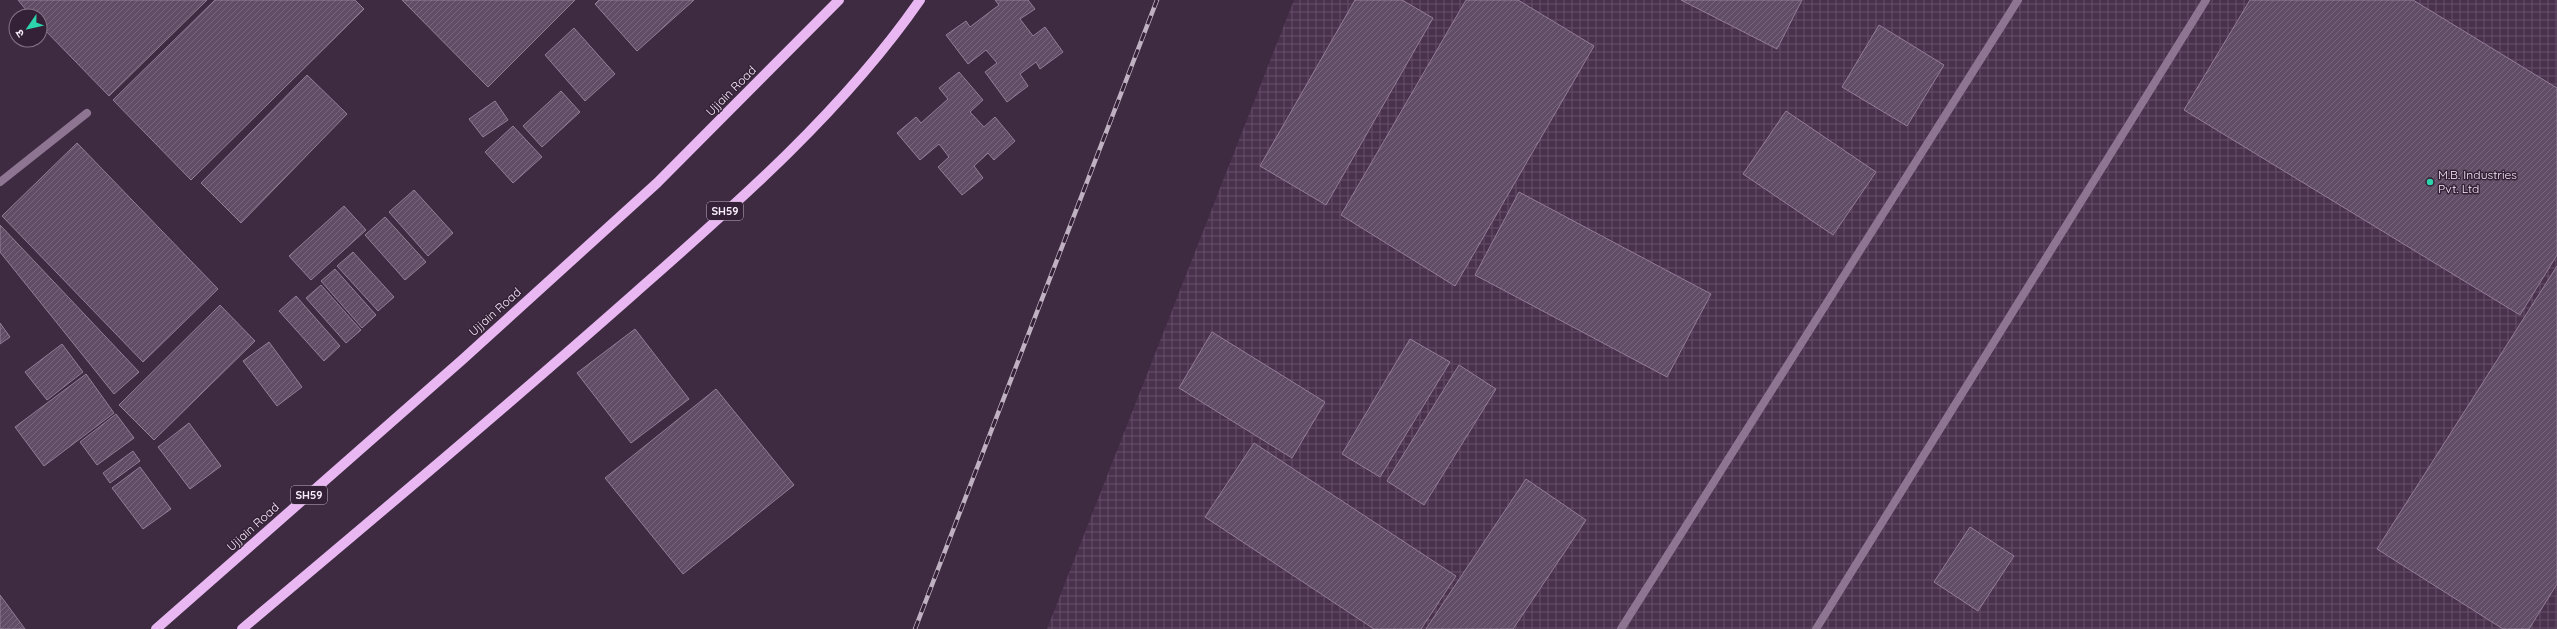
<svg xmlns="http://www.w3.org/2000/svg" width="2557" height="629" viewBox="0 0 2557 629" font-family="Quicksand,'Noto Sans Devanagari',sans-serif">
	<defs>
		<pattern id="industrial-grid" width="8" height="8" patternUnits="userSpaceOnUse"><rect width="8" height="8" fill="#4a324e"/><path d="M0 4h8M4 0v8" fill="none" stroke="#655068"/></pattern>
		<pattern id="building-hatch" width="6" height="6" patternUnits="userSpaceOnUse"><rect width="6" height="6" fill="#614d65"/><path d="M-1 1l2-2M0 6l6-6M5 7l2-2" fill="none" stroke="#78677c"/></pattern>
	</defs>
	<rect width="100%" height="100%" fill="#3e2b42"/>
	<!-- industrial -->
	<path fill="url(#industrial-grid)" d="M1294,0H2557V629H1047Z"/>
	<!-- building -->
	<path fill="url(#building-hatch)" stroke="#937d97" d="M18,0H207L109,96L40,25V16H31Z
		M215,0H355L364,9L191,180L113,100Z
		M402,0H575L488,87Z
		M599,0H694L637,51L595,4Z
		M995,0H1028L1035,9L1020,19L1033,36L1045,27L1063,52L1040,69L1036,62L1020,74L1028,86L1007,102L985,72L997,63L986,50L968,64L946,35L966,21L970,27L999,5Z
		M1355,0H1402L1433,18L1326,205L1260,166Z
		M1466,0H1518L1594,46L1455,286L1341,215Z
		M1681,0H1802L1777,49Z
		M2250,0H2413L2557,88V255L2520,315L2184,110Z
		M1879,25L1944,65L1907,126L1842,87Z
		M574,28L615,74L585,101L545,55Z
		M959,72L983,100L970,112L984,127L995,117L1015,141L994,160L988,153L974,166L983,178L962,195L938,167L949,157L939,144L920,160L897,133L916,117L921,123L948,99L939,88Z
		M307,75L347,114L241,223L201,183Z
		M561,91L580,112L542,147L523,126Z
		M495,101L508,120L483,137L469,119Z
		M1786,111L1876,172L1833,235L1743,174Z
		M513,126L542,157L513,183L485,152Z
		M77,143L218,289L143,362L2,216Z
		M414,190L453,233L428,256L389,212Z
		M1519,192L1711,294L1667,377L1475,275Z
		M344,206L366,230L311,280L289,256Z
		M385,217L426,262L405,280L365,235Z
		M0,225L139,372L114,394L0,252Z
		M353,252L394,297L378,311L337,266Z
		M2557,266V584L2529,629H2503L2377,549Z
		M335,269L376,315L362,328L321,281Z
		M321,285L361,330L346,343L306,298Z
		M296,296L340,346L324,361L279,311Z
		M220,305L255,341L154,440L119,405Z
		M0,323L10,337L0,344Z
		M635,329L689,399L631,443L577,373Z
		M1212,332L1325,402L1292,458L1179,388Z
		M1410,339L1450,362L1380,477L1342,454Z
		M269,342L302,387L277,406L243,361Z
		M62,344L83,372L47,400L25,372Z
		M1459,365L1496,389L1424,505L1387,481Z
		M86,374L114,413L44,466L15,427Z
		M716,389L794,485L683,574L605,478Z
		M116,414L134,438L97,465L80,442Z
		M189,423L221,466L190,489L158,447Z
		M1254,443L1456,576L1421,629H1374L1205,517Z
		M133,451L140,461L110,483L103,473Z
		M140,467L171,509L143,529L112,488Z
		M1526,479L1586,520L1513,629H1426Z
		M1970,527L2014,556L1978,611L1934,582Z
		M0,595L25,629H0Z"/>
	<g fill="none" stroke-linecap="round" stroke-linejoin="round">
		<!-- service -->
		<path stroke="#8e7692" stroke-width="8" d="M0,182L87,113"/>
		<!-- minor -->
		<path stroke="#8e7692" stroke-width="8" d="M1621,629L2018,0
			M1816,629L2206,0"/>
		<!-- primary -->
		<path stroke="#e9b7f2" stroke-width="10" d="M156,629L462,360L657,183L839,0
			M242,629C374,518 506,407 635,293C735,205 844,110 920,0"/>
		<defs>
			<path id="rail" d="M915,629L1157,0"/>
		</defs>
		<!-- rail casing -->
		<use href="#rail" stroke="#c0b1c2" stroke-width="4.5"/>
		<!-- rail -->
		<use href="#rail" stroke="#342137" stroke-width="3" stroke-dasharray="9" stroke-linecap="butt"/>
	</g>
	<!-- markers -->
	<circle fill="#2cd5ab" stroke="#342137" stroke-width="1.5" cx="2430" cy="182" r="4"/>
	<g text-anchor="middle" stroke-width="3" stroke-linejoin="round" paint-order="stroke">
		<!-- shield labels -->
		<g fill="#342137" stroke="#beb0c0" stroke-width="1">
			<rect x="707" y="202" width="36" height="18" rx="3"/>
			<rect x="291" y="486" width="36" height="18" rx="3"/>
		</g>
		<g font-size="11" font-weight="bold" fill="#f9edfb">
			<text x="725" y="215">SH59</text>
			<text x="309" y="499">SH59</text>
		</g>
		<!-- street labels -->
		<g font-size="12" fill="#f9edfb" stroke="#342137">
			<text transform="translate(731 91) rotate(-45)" y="4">Ujjain Road</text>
			<text transform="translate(495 312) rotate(-42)" y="4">Ujjain Road</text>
			<text transform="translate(253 527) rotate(-42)" y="4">Ujjain Road</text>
		</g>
		<!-- poi labels -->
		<g font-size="12" fill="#f9edfb" stroke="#342137" text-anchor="start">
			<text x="2438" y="179">M.B. Industries<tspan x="2438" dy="14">Pvt. Ltd</tspan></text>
		</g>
	</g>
	<!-- north arrow -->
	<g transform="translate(28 28) rotate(236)"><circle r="19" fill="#342137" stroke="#837385"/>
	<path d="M0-3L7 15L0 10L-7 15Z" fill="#2cd5ab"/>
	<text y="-6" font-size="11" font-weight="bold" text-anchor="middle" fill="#f9edfb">उ</text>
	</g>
</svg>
